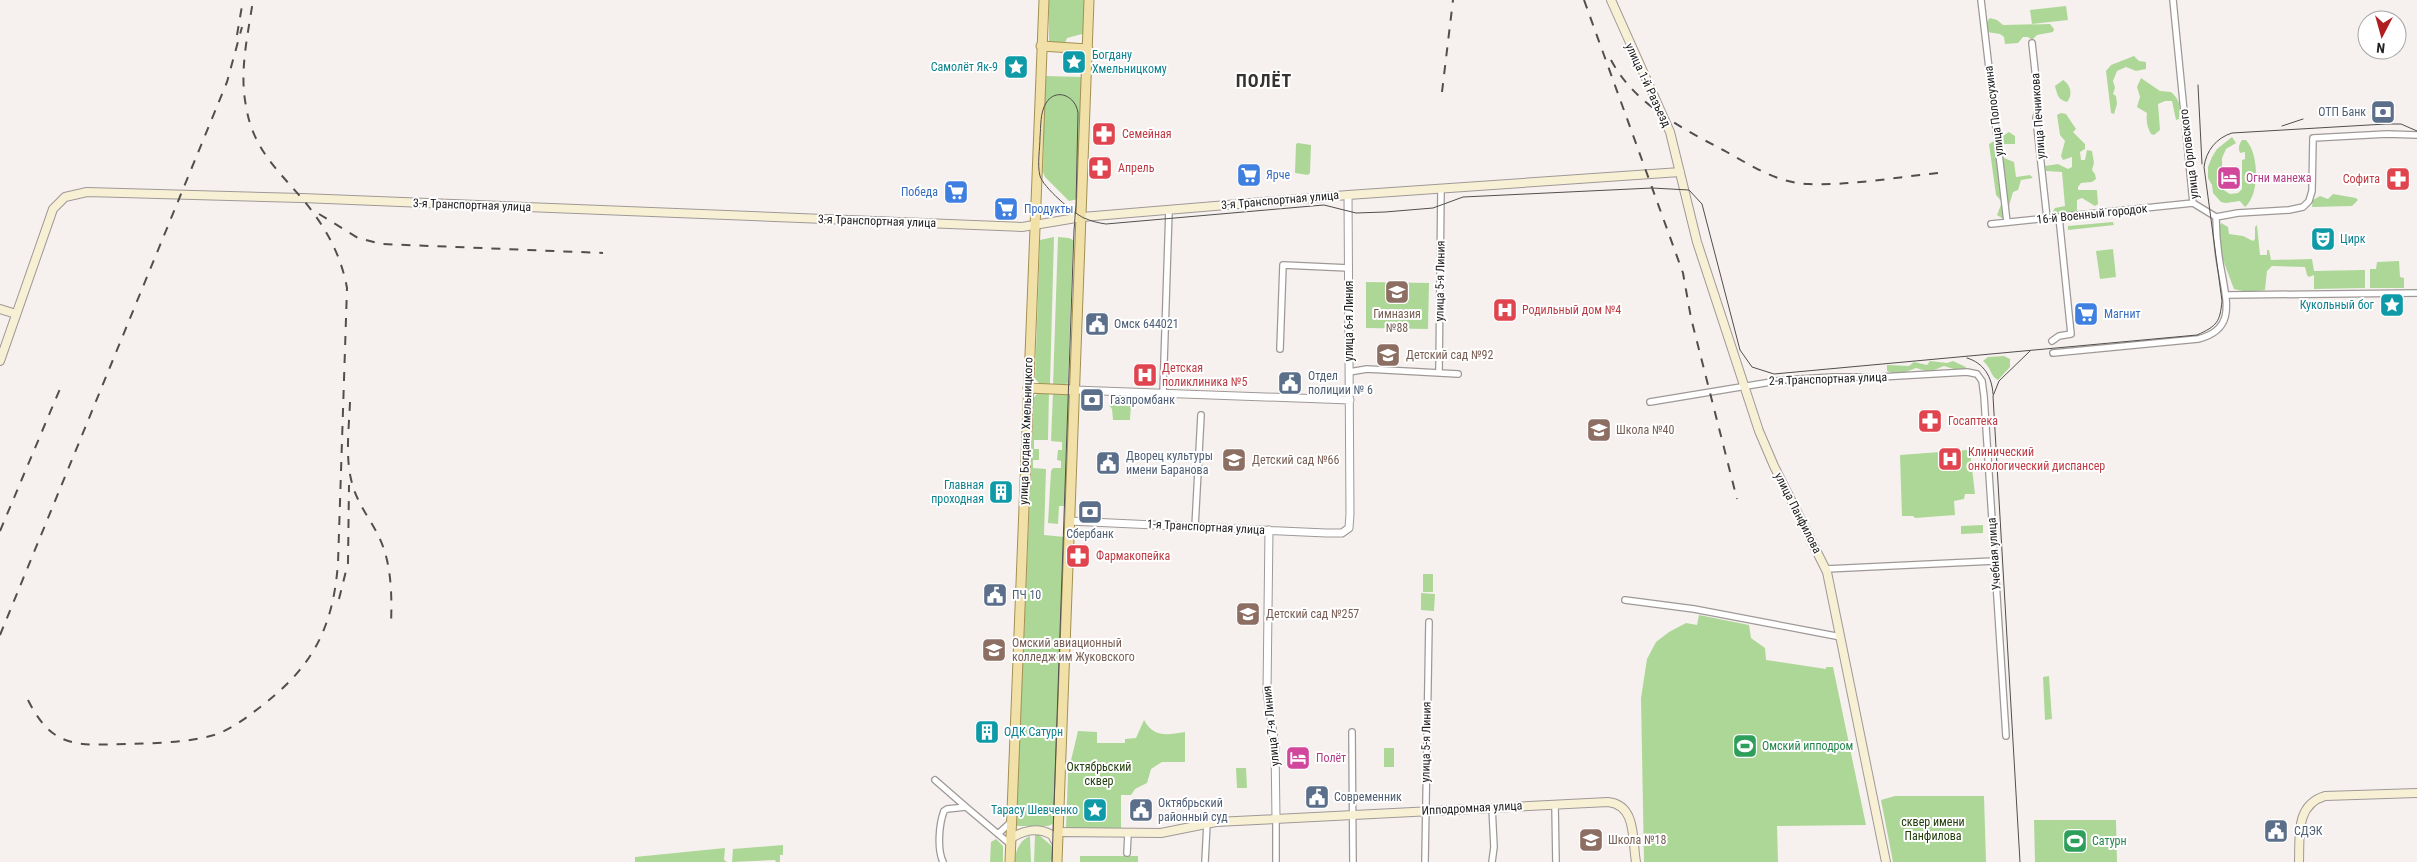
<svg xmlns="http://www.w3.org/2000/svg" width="2417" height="862" viewBox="0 0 2417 862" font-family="'Roboto Condensed',sans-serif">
	<rect width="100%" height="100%" fill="#f6f1ef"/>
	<!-- green -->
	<path fill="#add796" d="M1049,0H1087L1086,33L1067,38L1065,43L1049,42Z
		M2066,6L2068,20L2032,24L2030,10Z
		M1990,18L1997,20L2003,25L2050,24L2054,29L2053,32L2037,35L2032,40L2028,37H2023L2018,43L2005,44L2004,37L2000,34L1987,32L1985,24Z
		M2134,56L2139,61L2146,62V69L2136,71L2126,67L2117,71L2113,81L2115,88L2113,94L2116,96L2117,104L2114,114L2111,113L2106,71L2111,65Z
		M1045,76L1083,77L1078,199L1069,201L1045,177L1043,172Z
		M2141,78L2160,91L2171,92C2181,101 2180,106 2179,119L2176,120L2172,101H2165L2158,104L2160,130L2154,135L2151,134C2147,127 2146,121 2147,113L2137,107L2140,97L2137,87Z
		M2063,80C2071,85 2073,95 2067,102C2058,100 2057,94 2055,86Z
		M2061,113L2066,114L2076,129L2073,132L2085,144V149L2080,152L2081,160H2085L2087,150L2092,151L2094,163L2092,170L2095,174L2096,179L2092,182L2081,183L2078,187V190H2097L2098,204L2095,206L2082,198L2077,200V213L2063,215L2052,213L2055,208L2065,206L2062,172L2046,171L2045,166L2058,164L2068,169L2072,167V157L2063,160L2061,156L2065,141L2060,135L2057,115Z
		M2009,132L2015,136V144H2001L1999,146L2004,158L2014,162L2016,177L2030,175L2033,178L2021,180L2018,190L2013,192L2005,220L1997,215L2002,202L1996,195L1989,144Z
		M2232,137L2236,143L2226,149L2222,158V189L2230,194L2238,193L2242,189V160L2245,159V152L2240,153C2238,148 2239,144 2242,140H2246C2259,154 2260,194 2245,207L2240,201L2226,203L2221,202L2213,193L2212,185L2208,178V167L2212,157L2217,149Z
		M1298,143L1311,145L1310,173L1308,175L1295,173L1296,144Z
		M2333,194L2356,198L2358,200L2352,206L2312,207L2313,200L2320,196L2328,199Z
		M2113,222L2114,225L2068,230V226Z
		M2221,223L2228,227L2229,234L2243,236L2253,241L2255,239V227L2257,225L2260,255H2267V250H2269L2271,260L2312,259L2314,271L2365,270V288L2314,289V275L2309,277L2307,275L2305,267L2272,266L2267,271L2265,290L2247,292L2234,289L2220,252L2219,228Z
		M1054,237L1050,385H1041L1035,379L1040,240Z
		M1058,237L1069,238L1073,240L1068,383L1064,386L1053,385Z
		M2113,249L2116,277L2100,279L2096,251Z
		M2399,261L2400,277L2404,278V288H2370V269H2376L2377,262Z
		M1366,282L1429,283L1428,329L1366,328Z
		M2004,356L2010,359V367L1998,380C1990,376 1991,367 1983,361L1988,357Z
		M1930,361L1947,363L1953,361L1966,367L1965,370H1957L1944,366L1929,372L1916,368L1898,375L1887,371V365L1909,366L1914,362L1927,365Z
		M1039,392H1049L1048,440H1034V449H1039V460H1033V468L1046,469L1044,535L1065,537L1055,823L1048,826H1016L1034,397Z
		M1053,392L1071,394L1065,506H1059L1058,524L1048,523L1051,471L1053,468H1061V461L1057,460L1058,450H1062V442L1051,441Z
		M1113,402L1131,404L1130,420H1113L1112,409L1109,405Z
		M1967,450L1970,452L1975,494H1965L1964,499L1954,501L1955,515L1915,518L1913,516H1902L1900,455Z
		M1983,525V533L1961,534V526Z
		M1423,574H1433V592H1423Z
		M1421,593L1435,594L1434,611L1421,610Z
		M1699,615L1749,625L1751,638L1765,648L1766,660L1826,669V667H1833L1866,825L1777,826L1778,862H1644L1641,698L1647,659L1656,642L1669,632L1686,623L1697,625Z
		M2049,676L2052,719L2045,720L2043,677Z
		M1144,720C1154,738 1167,735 1185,732V762H1162L1151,769L1147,783L1135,789L1131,795H1121V829H1066L1068,773L1078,731L1097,732V743H1125V739L1136,738Z
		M1384,748H1394V767H1384Z
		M1236,768H1246L1247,788H1237Z
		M1895,796H1984L1986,862H1893L1881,800Z
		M2034,820H2116L2117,862H2035Z
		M1035,835H1039L1053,847V856L1050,862H1034Z
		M1030,836L1031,862H1015C1015,851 1020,840 1030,836Z
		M996,839L1003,846V862H990L991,842Z
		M783,845V855H780V862H776L775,860L732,862L733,849Z
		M725,848L724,860L727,862H635V857Z
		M1080,856H1138V862H1080Z"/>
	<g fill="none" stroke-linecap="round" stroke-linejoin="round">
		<defs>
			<path id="minor" d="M1981,0L2007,222
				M2032,43L2039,107L2036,118L2047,218
				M2216,217L2238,213L2289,210L2303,207L2309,201L2312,191L2313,138L2387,134L2417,135
				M1991,224L2193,203
				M2227,295L2417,293
				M2052,341L2059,336L2071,334L2059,217
				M1280,349L1283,265L1349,268
				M2053,353L2198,339C2235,330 2227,303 2222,274C2218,255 2216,236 2216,217L2193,203L2173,0
				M1349,372L1367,369L1458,374
				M1439,373L1441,188
				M1163,393L1169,210
				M1650,402L1783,380L1833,377H1880L1967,372L1977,374L1982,381L1984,396L2006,736
				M1195,527L1201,415
				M1826,569L1994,561
				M1625,600L1694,609L1841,637
				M1352,732L1353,862
				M935,780L966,807
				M1555,805L1556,862
				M1276,818V862
				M998,834L1011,822
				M1127,853L1128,834
				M943,862C937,849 939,824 944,811L947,809L966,807L1010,844
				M1205,862L1207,823
				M1425,862L1429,622
				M1492,862L1494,847L1492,807"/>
			<path id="tertiary" d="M1074,390L1350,400
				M1069,521L1326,533H1342L1349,528L1350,514L1348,195
				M1269,530L1267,691L1275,747L1276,818"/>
			<path id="secondary" d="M1611,0L1670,132L1697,242L1759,431L1774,466L1827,572L1886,862
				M0,309L16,314
				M0,361L53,209L65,197L87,192L302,198L1022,227L1082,217L1348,195L1680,172
				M1058,832L1161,833L1216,822L1608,802C1637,805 1632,840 1636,862
				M1010,839C1023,830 1038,827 1052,835L1057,844
				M2299,862C2300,836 2295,805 2325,796L2417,793"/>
			<path id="primary" d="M1041,46L1088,49
				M1028,388L1074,390
				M1010,862L1044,0
				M1057,862L1089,0"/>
		</defs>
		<!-- minor casing -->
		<use href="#minor" stroke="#9e9997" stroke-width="8"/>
		<!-- tertiary casing -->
		<use href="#tertiary" stroke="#9e9997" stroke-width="9"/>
		<!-- secondary casing -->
		<use href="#secondary" stroke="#9e9997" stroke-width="10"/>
		<!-- primary casing -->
		<use href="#primary" stroke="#a29153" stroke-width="11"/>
		<!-- minor -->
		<use href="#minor" stroke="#fff" stroke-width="5.5"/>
		<!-- tertiary -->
		<use href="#tertiary" stroke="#fff" stroke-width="7"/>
		<!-- secondary -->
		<use href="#secondary" stroke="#f8f0d4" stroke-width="8"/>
		<!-- primary -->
		<use href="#primary" stroke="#f1e1a8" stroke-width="9"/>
		<!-- tram -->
		<path stroke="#514e4e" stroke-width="1" d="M2198,85L2202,164
			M2282,126L2303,119
			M1967,358C1984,363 1992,377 1993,394
			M1052,862L1074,230C1075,221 1075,213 1076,205L1078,113C1076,96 1056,87 1046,103C1040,113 1041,126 1040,137C1040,149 1037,164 1040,176C1043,187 1073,213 1084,218C1091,221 1098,223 1106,224L1312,206L1324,205L1356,213L1385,212L1433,208L1463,197L1652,188L1689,190L1702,204L1740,350L1752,367L1774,374L2197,335C2217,326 2220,322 2222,301L2204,167C2206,151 2216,138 2232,133L2386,124H2401L2417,131
			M2020,862L1993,396L1999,381L2030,351"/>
		<!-- rail -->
		<path stroke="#514e4e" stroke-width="2" stroke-dasharray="9 9" stroke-linecap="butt" d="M1584,0L1683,273L1691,318L1737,499
			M237,35L243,0
			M1611,60C1634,104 1683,129 1725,151C1752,166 1777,183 1809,184C1847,186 1898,177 1938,173
			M1442,92L1453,0
			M319,214L358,238L382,244L603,253
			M350,402C349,428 345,458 352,483C357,503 369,517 378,535C392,562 392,596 391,626
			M0,531L62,384
			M339,599L348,563L349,485
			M0,635L227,82L242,27
			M28,700C53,750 78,745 127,744C155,743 186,743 214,735C230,730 246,718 259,708C312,668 333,629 338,563L347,288C341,255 326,228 305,202C279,171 253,150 246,106C239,71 248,35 253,0"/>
	</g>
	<!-- icons -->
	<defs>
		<symbol id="sight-square" viewBox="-11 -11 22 22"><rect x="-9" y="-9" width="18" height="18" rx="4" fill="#0f9aa8" stroke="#fff"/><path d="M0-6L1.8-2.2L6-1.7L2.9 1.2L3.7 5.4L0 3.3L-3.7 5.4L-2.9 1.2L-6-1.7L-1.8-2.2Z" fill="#fff"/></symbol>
		<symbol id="bank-square" viewBox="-11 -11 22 22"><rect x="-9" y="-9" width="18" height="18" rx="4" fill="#5c6f8a" stroke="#fff"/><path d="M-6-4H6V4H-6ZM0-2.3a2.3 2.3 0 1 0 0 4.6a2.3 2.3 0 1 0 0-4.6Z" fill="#fff"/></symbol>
		<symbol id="pharmacy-square" viewBox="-11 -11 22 22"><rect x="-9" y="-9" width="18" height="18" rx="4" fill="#e0444e" stroke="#fff"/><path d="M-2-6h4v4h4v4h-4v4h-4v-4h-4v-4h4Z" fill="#fff"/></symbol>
		<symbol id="supermarket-square" viewBox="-11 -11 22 22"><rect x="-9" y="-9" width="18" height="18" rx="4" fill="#3f7fe0" stroke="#fff"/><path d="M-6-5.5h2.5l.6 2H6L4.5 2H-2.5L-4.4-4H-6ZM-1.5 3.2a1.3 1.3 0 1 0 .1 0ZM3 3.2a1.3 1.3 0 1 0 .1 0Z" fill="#fff"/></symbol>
		<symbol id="hotel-square" viewBox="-11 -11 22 22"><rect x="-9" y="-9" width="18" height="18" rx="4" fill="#d1479c" stroke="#fff"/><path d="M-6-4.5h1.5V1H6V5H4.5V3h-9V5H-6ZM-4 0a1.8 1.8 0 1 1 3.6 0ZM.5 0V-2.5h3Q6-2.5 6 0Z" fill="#fff"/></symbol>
		<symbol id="theatre-square" viewBox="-11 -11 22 22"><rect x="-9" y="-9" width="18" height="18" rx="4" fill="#0f9aa8" stroke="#fff"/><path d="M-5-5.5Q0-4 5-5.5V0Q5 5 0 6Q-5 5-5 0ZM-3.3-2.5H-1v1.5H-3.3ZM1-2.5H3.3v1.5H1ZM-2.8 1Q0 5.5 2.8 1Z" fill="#fff"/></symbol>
		<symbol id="school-square" viewBox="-11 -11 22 22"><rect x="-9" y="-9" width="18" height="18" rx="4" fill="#8d6e63" stroke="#fff"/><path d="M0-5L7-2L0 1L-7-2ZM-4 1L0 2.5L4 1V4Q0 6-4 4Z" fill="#fff"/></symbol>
		<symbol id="hospital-square" viewBox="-11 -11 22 22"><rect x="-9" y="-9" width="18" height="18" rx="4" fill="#e0444e" stroke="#fff"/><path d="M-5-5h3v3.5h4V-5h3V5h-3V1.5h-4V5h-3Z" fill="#fff"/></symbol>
		<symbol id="civic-square" viewBox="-11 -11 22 22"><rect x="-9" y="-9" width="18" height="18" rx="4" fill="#5c6f8a" stroke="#fff"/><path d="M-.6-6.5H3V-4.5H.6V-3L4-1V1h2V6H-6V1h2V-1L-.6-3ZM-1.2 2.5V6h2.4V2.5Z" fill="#fff"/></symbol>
		<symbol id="building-square" viewBox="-11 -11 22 22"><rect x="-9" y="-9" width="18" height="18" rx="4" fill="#0f9aa8" stroke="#fff"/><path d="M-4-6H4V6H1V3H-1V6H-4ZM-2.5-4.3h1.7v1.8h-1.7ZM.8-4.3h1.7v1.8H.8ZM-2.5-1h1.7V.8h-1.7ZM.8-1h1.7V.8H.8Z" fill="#fff"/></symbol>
		<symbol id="university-square" viewBox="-11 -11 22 22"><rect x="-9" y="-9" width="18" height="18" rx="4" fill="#8d6e63" stroke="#fff"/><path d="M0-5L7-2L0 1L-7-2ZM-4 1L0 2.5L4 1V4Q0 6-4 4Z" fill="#fff"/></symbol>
		<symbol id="stadium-square" viewBox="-11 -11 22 22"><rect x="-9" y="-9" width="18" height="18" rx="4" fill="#2e9e5b" stroke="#fff"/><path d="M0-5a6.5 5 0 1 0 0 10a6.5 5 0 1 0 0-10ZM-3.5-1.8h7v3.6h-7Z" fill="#fff"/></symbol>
	</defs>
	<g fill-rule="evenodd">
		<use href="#sight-square" x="1060" y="48" width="28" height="28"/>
		<use href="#sight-square" x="1002" y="53" width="28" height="28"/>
		<use href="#bank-square" x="2369" y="98" width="28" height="28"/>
		<use href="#pharmacy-square" x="1090" y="120" width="28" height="28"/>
		<use href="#pharmacy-square" x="1086" y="154" width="28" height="28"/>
		<use href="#supermarket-square" x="1235" y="161" width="28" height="28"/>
		<use href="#hotel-square" x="2215" y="164" width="28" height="28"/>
		<use href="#pharmacy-square" x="2384" y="165" width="28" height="28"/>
		<use href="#supermarket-square" x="942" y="178" width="28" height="28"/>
		<use href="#supermarket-square" x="992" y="195" width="28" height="28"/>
		<use href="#theatre-square" x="2309" y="225" width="28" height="28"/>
		<use href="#school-square" x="1383" y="278" width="28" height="28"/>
		<use href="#sight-square" x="2378" y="291" width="28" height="28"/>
		<use href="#hospital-square" x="1491" y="296" width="28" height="28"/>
		<use href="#supermarket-square" x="2072" y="300" width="28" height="28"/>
		<use href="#civic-square" x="1083" y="310" width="28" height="28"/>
		<use href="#school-square" x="1374" y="341" width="28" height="28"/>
		<use href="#hospital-square" x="1131" y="361" width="28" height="28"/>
		<use href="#civic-square" x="1276" y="369" width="28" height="28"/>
		<use href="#bank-square" x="1078" y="386" width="28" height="28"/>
		<use href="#pharmacy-square" x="1916" y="407" width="28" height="28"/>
		<use href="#school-square" x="1585" y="416" width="28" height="28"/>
		<use href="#hospital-square" x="1936" y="445" width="28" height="28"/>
		<use href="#school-square" x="1220" y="446" width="28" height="28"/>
		<use href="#civic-square" x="1094" y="449" width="28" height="28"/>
		<use href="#building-square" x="987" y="478" width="28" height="28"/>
		<use href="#bank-square" x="1076" y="498" width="28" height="28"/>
		<use href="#pharmacy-square" x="1064" y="542" width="28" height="28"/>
		<use href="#civic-square" x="981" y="581" width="28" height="28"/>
		<use href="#school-square" x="1234" y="600" width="28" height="28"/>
		<use href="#university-square" x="980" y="636" width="28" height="28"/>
		<use href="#building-square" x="973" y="718" width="28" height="28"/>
		<use href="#stadium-square" x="1731" y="732" width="28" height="28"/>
		<use href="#hotel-square" x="1284" y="744" width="28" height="28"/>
		<use href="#civic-square" x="1303" y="783" width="28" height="28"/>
		<use href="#sight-square" x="1081" y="796" width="28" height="28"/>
		<use href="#civic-square" x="1127" y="796" width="28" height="28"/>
		<use href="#civic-square" x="2262" y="817" width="28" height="28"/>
		<use href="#school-square" x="1577" y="826" width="28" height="28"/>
		<use href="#stadium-square" x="2061" y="827" width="28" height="28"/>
	</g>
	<g text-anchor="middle" stroke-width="4" stroke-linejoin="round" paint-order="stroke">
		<!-- culture labels -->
		<g font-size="12" fill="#0d838f" stroke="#fff" text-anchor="end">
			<text x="1092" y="59" text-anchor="start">Богдану<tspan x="1092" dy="14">Хмельницкому</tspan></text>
			<text x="998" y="71">Самолёт Як-9</text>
			<text x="2340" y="243" text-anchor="start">Цирк</text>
			<text x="2374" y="309">Кукольный бог</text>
			<text x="984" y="489">Главная<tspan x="984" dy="14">проходная</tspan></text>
			<text x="1004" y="736" text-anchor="start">ОДК Сатурн</text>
			<text x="1078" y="814">Тарасу Шевченко</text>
		</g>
		<!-- street labels -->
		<g font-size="12" fill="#232121" stroke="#fff">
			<text transform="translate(1648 85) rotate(65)" y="4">улица 1-й Разъезд</text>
			<text transform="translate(1994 111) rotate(-97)" y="4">улица Полосухина</text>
			<text transform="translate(2038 116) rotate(-94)" y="4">улица Печникова</text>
			<text transform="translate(2189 154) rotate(-97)" y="4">улица Орловского</text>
			<text transform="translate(1280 200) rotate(-5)" y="4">3-я Транспортная улица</text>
			<text transform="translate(472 205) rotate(2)" y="4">3-я Транспортная улица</text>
			<text transform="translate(2092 214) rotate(-6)" y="4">16-й Военный городок</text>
			<text transform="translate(877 221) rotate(2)" y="4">3-я Транспортная улица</text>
			<text transform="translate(1440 281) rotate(-89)" y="4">улица 5-я Линия</text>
			<text transform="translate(1349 321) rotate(-90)" y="4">улица 6-я Линия</text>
			<text transform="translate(1828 379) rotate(-2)" y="4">2-я Транспортная улица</text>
			<text transform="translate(1026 431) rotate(-88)" y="4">улица Богдана Хмельницкого</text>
			<text transform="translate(1798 513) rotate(63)" y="4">улица Панфилова</text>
			<text transform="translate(1206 527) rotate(3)" y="4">1-я Транспортная улица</text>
			<text transform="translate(1994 554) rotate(-94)" y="4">Учебная улица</text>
			<text transform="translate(1271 726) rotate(-96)" y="4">улица 7-я Линия</text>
			<text transform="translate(1426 742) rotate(-89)" y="4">улица 5-я Линия</text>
			<text transform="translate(1472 808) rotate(-3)" y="4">Ипподромная улица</text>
		</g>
		<!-- service labels -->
		<g font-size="12" fill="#4e5e75" stroke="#fff" text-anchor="start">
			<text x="2366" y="116" text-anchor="end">ОТП Банк</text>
			<text x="1114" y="328">Омск 644021</text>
			<text x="1308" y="380">Отдел<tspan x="1308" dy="14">полиции № 6</tspan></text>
			<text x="1110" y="404">Газпромбанк</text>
			<text x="1126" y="460">Дворец культуры<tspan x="1126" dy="14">имени Баранова</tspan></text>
			<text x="1090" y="538" text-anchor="middle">Сбербанк</text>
			<text x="1012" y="599">ПЧ 10</text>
			<text x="1334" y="801">Современник</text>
			<text x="1158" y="807">Октябрьский<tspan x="1158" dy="14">районный суд</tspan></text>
			<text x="2294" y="835">СДЭК</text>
		</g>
		<!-- health labels -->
		<g font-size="12" fill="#be3a42" stroke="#fff" text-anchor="start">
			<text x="1122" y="138">Семейная</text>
			<text x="1118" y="172">Апрель</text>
			<text x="2380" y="183" text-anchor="end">Софита</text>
			<text x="1522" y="314">Родильный дом №4</text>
			<text x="1162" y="372">Детская<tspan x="1162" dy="14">поликлиника №5</tspan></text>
			<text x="1948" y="425">Госаптека</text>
			<text x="1968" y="456">Клинический<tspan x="1968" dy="14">онкологический диспансер</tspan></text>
			<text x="1096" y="560">Фармакопейка</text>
		</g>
		<!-- shop labels -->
		<g font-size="12" fill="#366cbe" stroke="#fff" text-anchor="start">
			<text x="1266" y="179">Ярче</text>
			<text x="938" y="196" text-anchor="end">Победа</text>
			<text x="1024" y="213">Продукты</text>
			<text x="2104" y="318">Магнит</text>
		</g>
		<!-- hotel labels -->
		<g font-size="12" fill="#b23c85" stroke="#fff" text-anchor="start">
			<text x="2246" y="182">Огни манежа</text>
			<text x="1316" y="762">Полёт</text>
		</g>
		<!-- education labels -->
		<g font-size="12" fill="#785e54" stroke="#fff" text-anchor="start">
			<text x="1397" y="318" text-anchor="middle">Гимназия<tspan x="1397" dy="14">№88</tspan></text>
			<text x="1406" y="359">Детский сад №92</text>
			<text x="1616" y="434">Школа №40</text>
			<text x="1252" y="464">Детский сад №66</text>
			<text x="1266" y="618">Детский сад №257</text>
			<text x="1012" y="647">Омский авиационный<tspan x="1012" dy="14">колледж им Жуковского</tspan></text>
			<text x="1608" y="844">Школа №18</text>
		</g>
		<!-- leisure labels -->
		<g font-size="12" fill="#27864d" stroke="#fff" text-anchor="start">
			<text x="1762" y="750">Омский ипподром</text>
			<text x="2092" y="845">Сатурн</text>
		</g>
		<!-- park labels -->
		<g font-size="12" fill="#213e0a" stroke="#fff">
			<text x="1099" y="771">Октябрьский<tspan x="1099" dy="14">сквер</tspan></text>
			<text x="1933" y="826">сквер имени<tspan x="1933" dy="14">Панфилова</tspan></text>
		</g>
		<!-- district labels -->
		<g font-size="18" font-weight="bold" letter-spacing="1" fill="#363230" stroke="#fff">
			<text x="1264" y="87">ПОЛЁТ</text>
		</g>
	</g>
	<!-- north arrow -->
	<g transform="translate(2382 35) rotate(186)"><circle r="24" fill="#ffffff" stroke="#a7a6a6"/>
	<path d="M0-4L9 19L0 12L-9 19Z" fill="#b01e21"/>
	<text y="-8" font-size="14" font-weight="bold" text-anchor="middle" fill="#232121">N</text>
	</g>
</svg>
